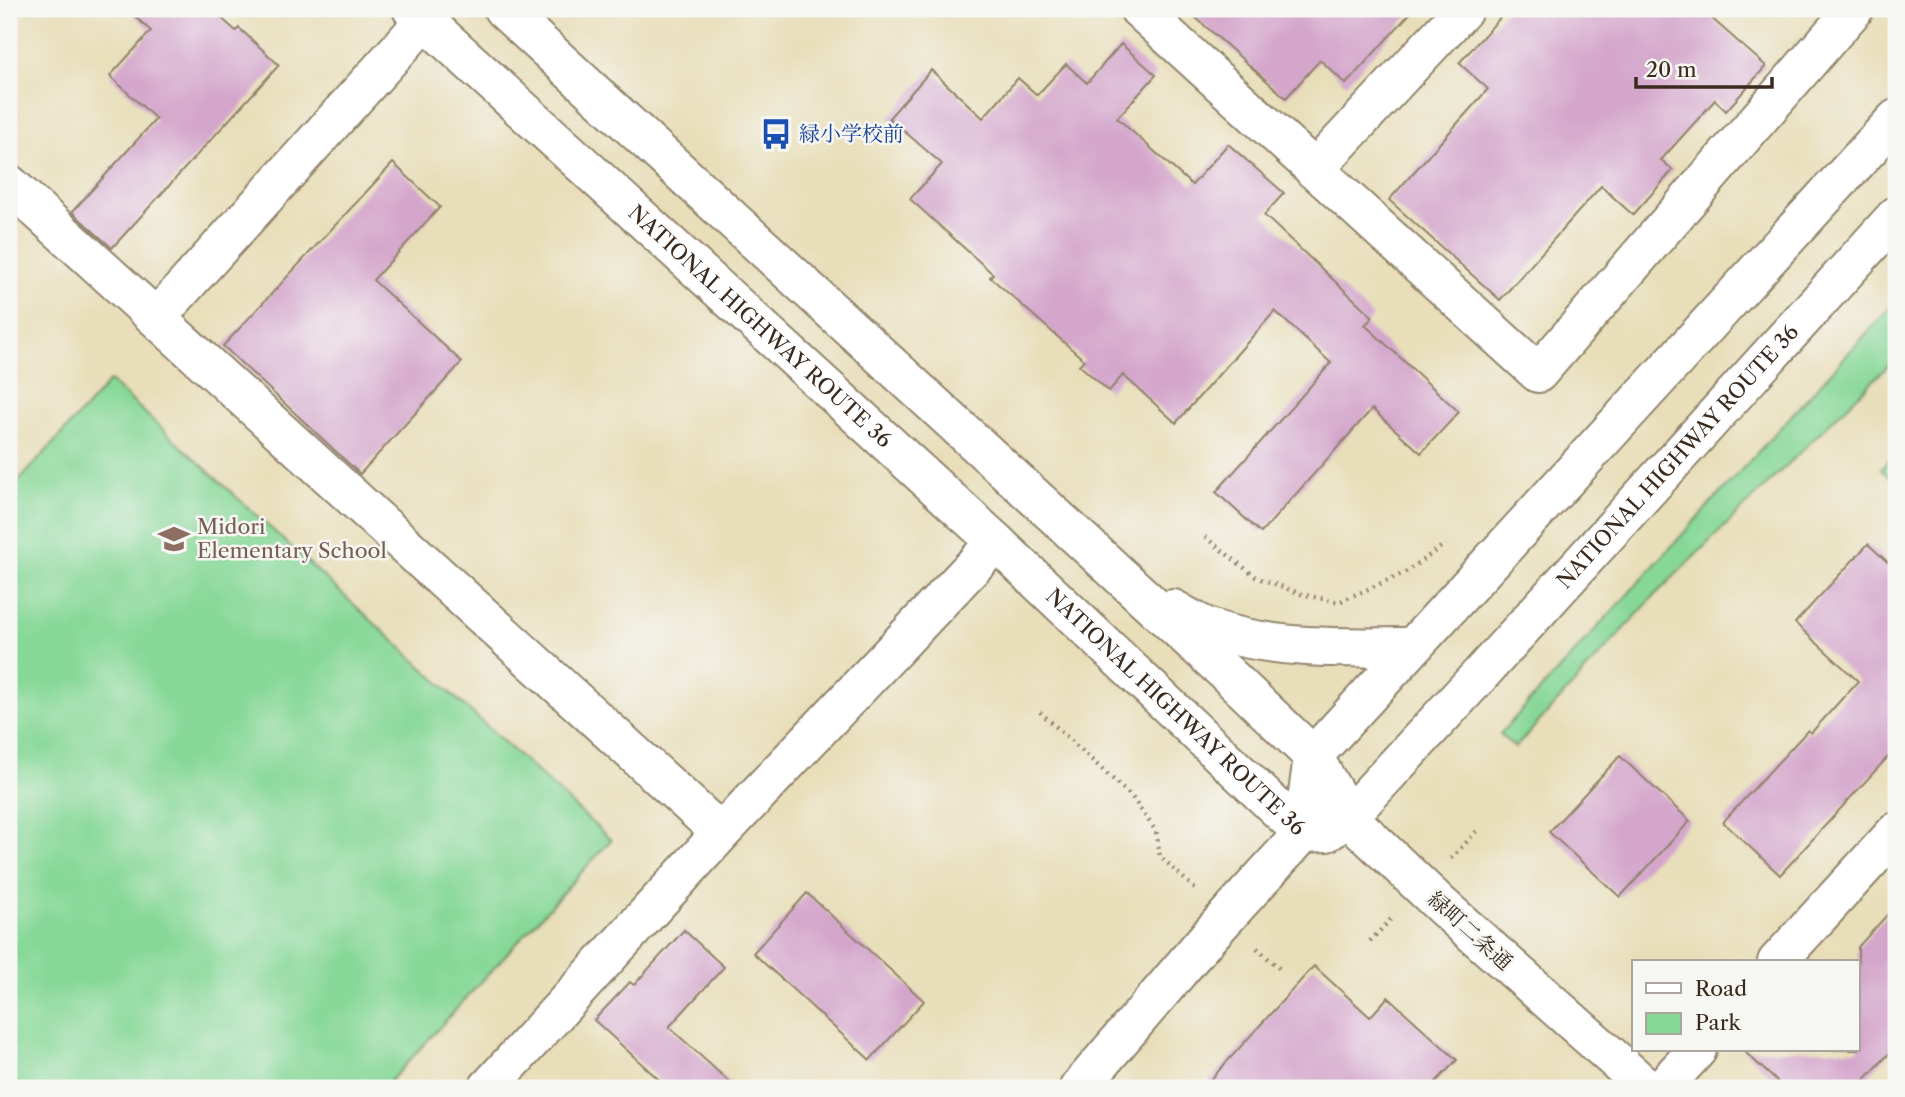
<svg xmlns="http://www.w3.org/2000/svg" width="1905" height="1097" viewBox="0 0 1905 1097" font-family="'Libre Caslon Text','Noto Serif JP',serif">
	<rect width="100%" height="100%" fill="#f6f6f2"/>
	<filter id="ink" filterUnits="userSpaceOnUse"><feTurbulence type="fractalNoise" baseFrequency=".0143" numOctaves="2"/><feDisplacementMap in="SourceGraphic" scale="14" xChannelSelector="R" yChannelSelector="G"/><feConvolveMatrix kernelMatrix="1 2 1 2 8 2 1 2 1" color-interpolation-filters="sRGB"/></filter>
	<filter id="wash" filterUnits="userSpaceOnUse"><feTurbulence type="fractalNoise" baseFrequency=".00686" numOctaves="4" result="noise"/><feDisplacementMap in="SourceGraphic" scale="28" xChannelSelector="R" yChannelSelector="G"/><feGaussianBlur stdDeviation="1.57" result="paint"/><feColorMatrix in="noise" values="0 0 0 0 0 0 0 0 0 0 0 0 0 0 0 0 0 1.4 0 .05"/><feComposite in="paint" operator="in"/></filter>
	<g filter="url(#wash)">
		<rect width="100%" height="100%" fill="#e8deb9"/>
		<!-- green -->
		<path fill="#87d898" stroke="#61815b" stroke-width="2" d="M1896,301V358L1657,593L1515,748L1500,734Z
			M110,381L611,840L384,1088H9V492Z
			M1896,452V482L1881,469Z"/>
		<g id="blocks">
			<!-- building -->
			<path fill="#d4a6cc" d="M127,9H211L236,31L239,28L279,65L112,248L72,212L156,119L110,76L151,31Z
				M1186,9H1414L1346,84L1320,60L1286,98Z
				M1508,9H1701L1766,66L1726,111L1715,100L1661,160L1673,170L1633,215L1601,186L1500,300L1389,200L1488,89L1459,63Z
				M1121,44L1156,75L1117,118L1192,185L1228,144L1284,193L1264,215L1373,317L1365,325L1459,412L1421,453L1372,409L1261,533L1216,492L1331,363L1275,311L1176,423L1123,375L1109,391L1079,365L1084,360L990,277L993,274L910,199L942,164L889,118L931,70L983,118L1018,78L1037,95L1066,64L1087,83Z
				M393,163L440,207L373,280L462,362L360,474L223,346Z
				M1868,544L1896,570V748L1780,875L1723,822L1808,730L1811,733L1858,681L1795,623Z
				M1620,756L1690,821L1620,897L1549,832Z
				M807,893L924,1001L870,1060L753,953Z
				M1896,905V1046L1857,1088H1784L1743,1050H1858V947Z
				M684,930L724,967L669,1027L736,1088H668L594,1020L630,982L634,985Z
				M1314,966L1370,1017L1388,997L1457,1060L1430,1088H1203Z"/>
		</g>
	</g>
	<g filter="url(#ink)">
		<use href="#blocks" fill-opacity="0" stroke="#92846c" stroke-width="2"/>
		<g fill="none" stroke-linecap="round" stroke-linejoin="round">
			<defs>
				<path id="minor" d="M1139,9L1538,373L1854,9
					M1314,170L1464,9
					M9,184L721,833
					M156,318L435,9
					M1313,756L1348,817L1442,906L1647,1088
					M1777,962L1896,832
					M488,1088L721,833L996,542
					M1079,1088L1208,937L1303,833L1313,756
					M1662,1088L1697,1050"/>
				<g id="highway">
					<path id="s1" d="M412,9L996,542L1303,833L1327,832L1348,817L1478,677L1896,216"/>
					<path d="M503,9L1224,671L1313,756L1896,119"/>
					<path d="M1173,609C1186,616 1198,624 1212,629C1272,650 1348,648 1411,647"/>
				</g>
			</defs>
			<!-- minor casing -->
			<use href="#minor" stroke="#92846c" stroke-width="42"/>
			<!-- highway casing -->
			<use href="#highway" stroke="#92846c" stroke-width="42"/>
			<!-- path -->
			<path stroke="#92846c" stroke-width="4.5" stroke-dasharray="2 5" stroke-linecap="butt" d="M1205,537L1256,577L1304,595L1339,602L1406,572L1445,544
				M1040,712L1132,797L1156,831L1160,856L1195,889
				M1451,858L1477,831
				M1370,941L1393,917
				M1257,948L1282,971"/>
			<!-- minor -->
			<use href="#minor" stroke="#fff" stroke-width="38"/>
			<!-- highway -->
			<use href="#highway" stroke="#fff" stroke-width="38"/>
		</g>
	</g>
	<!-- icons -->
	<defs>
		<symbol id="bus-bare" viewBox="-9 -9 18 18"><path d="M-5-6H5V4H4V6H2V4H-2V6H-4V4H-5ZM-3.5-4V0h7V-4ZM-3.5 1.2v1.5H-2V1.2ZM2 1.2v1.5H3.5V1.2Z" fill="#1a4fb4" stroke="#f6f6f2" stroke-width="2.5" paint-order="stroke"/></symbol>
		<symbol id="school-bare" viewBox="-9 -9 18 18"><path d="M0-5L7-2L0 1L-7-2ZM-4 1L0 2.5L4 1V4Q0 6-4 4Z" fill="#8d6e63" stroke="#f6f6f2" stroke-width="2.5" paint-order="stroke"/></symbol>
	</defs>
	<g fill-rule="evenodd">
		<use href="#bus-bare" x="754" y="112" width="44" height="44"/>
		<use href="#school-bare" x="152" y="517" width="44" height="44"/>
	</g>
	<g text-anchor="middle" stroke-width="5" stroke-linejoin="round" paint-order="stroke">
		<!-- transit labels -->
		<g font-size="21" fill="#164399" stroke="#f6f6f2" text-anchor="start">
			<text x="799" y="141">緑小学校前</text>
		</g>
		<!-- street labels -->
		<g font-size="21" fill="#3b2a1e" stroke="#f6f6f2">
			<text dy="7" stroke="none"><textPath href="#s1" startOffset="471">NATIONAL HIGHWAY ROUTE 36</textPath></text>
			<text dy="7" stroke="none"><textPath href="#s1" startOffset="1752">NATIONAL HIGHWAY ROUTE 36</textPath></text>
			<text dy="7" stroke="none"><textPath href="#s1" startOffset="1038">NATIONAL HIGHWAY ROUTE 36</textPath></text>
			<text transform="translate(1470 931) rotate(42)" y="7">緑町二条通</text>
		</g>
		<!-- education labels -->
		<g font-size="21" fill="#785e54" stroke="#f6f6f2" text-anchor="start">
			<text x="197" y="534">Midori<tspan x="197" dy="24">Elementary School</tspan></text>
		</g>
	</g>
	<!-- margin -->
	<rect width="1905" height="1097" fill="none" stroke="#f6f6f2" stroke-width="35"/>
	<!-- legend -->
	<rect x="1632" y="960" width="228" height="91" fill="#f6f6f2" stroke="#aba49d" stroke-width="2"/>
	<rect x="1646" y="983" width="35" height="10" fill="#ffffff" stroke="#aba49d" stroke-width="2"/>
	<text x="1695" y="996" font-size="21" fill="#3b2a1e">Road</text>
	<rect x="1646" y="1013" width="35" height="21" fill="#87d898" stroke="#aba49d" stroke-width="2"/>
	<text x="1695" y="1030" font-size="21" fill="#3b2a1e">Park</text>
	<!-- scale -->
	<path d="M1636 77v10h136v-10" fill="none" stroke="#3b2a1e" stroke-width="3.5"/>
	<text x="1646" y="77" font-size="21" fill="#3b2a1e" stroke="#f6f6f2" stroke-width="5" paint-order="stroke">20 m</text>
</svg>
